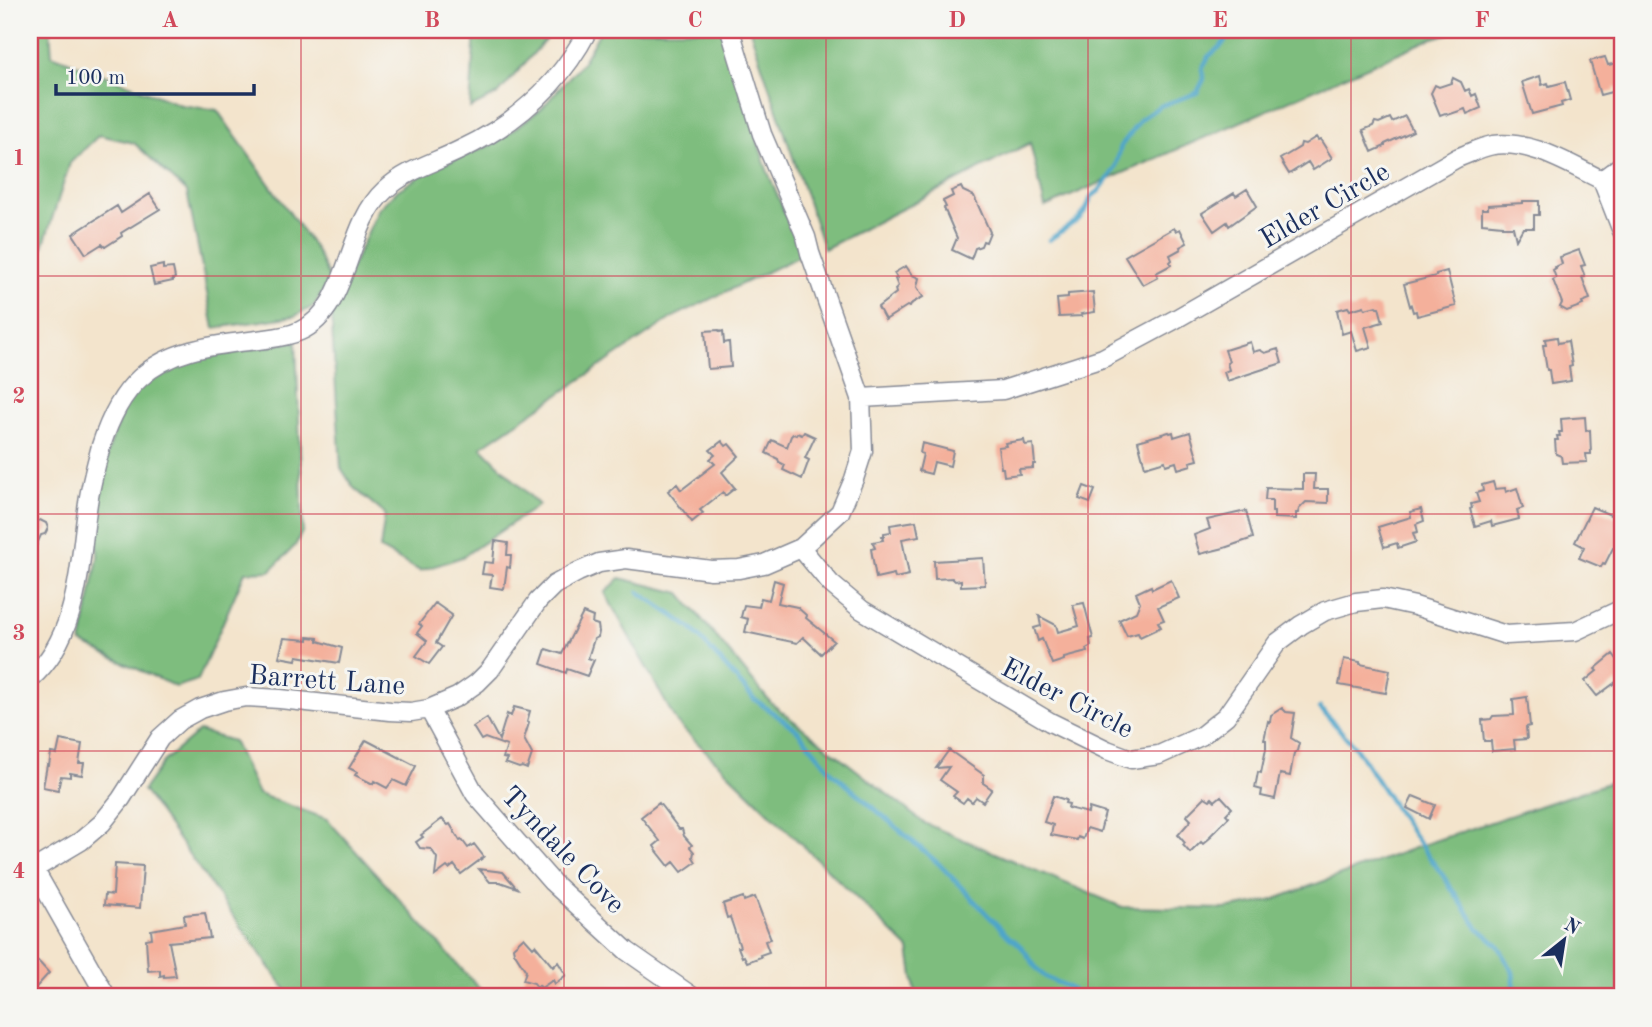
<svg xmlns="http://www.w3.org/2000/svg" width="1652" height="1027" viewBox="0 0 1652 1027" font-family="'Old Standard TT',serif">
	<rect width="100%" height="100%" fill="#f6f6f2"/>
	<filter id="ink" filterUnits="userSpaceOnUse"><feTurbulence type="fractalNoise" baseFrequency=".0143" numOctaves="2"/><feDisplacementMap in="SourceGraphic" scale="14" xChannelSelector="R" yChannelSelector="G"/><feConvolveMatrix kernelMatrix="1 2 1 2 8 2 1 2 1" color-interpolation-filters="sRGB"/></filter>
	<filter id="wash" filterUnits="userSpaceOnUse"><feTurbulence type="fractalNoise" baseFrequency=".00686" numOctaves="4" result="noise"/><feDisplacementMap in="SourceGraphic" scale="28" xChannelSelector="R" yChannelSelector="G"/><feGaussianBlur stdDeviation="1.57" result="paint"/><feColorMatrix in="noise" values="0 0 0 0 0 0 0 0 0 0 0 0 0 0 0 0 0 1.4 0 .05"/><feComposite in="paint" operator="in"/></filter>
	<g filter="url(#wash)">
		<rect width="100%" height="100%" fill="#f3e4cc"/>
		<!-- forest -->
		<path fill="#7ebd7e" stroke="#4c766e" stroke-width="2" d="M30,30H50L52,55L181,105L217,110L316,250L330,280L314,306L295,316L214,328L187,192L134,143L99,135L70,163L30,287Z
			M475,30H554L498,94L470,108Z
			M601,30H722L767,170L802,255L673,317L481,447L539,505L462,557L420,571L380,549L385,514L354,488L341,468L332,328L333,308L379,208L398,190L435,167L496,143L541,109L582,63Z
			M750,30H1462L1433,38L1045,207L1030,143L824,249Z
			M296,341L303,530L295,546L270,571L245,572L198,680L176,687L81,643L98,558L97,522L107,455L123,408L145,380L184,361Z
			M620,578L680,593L771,703L924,823L1122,907L1225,909L1270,901L1425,844L1608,783L1622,773V997H916L909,949L677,723L605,593Z
			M199,731L233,741L258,794L327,819L487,997H291L143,790L163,762Z"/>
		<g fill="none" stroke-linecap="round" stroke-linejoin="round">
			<!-- stream -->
			<path stroke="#4da5ca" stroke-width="4.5" d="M1049,240L1079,219L1087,208L1091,197L1099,191L1115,169L1121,146L1141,119L1160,106L1197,93L1204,79L1202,69L1209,56L1222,45L1233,30
				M639,592L692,629L754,699L797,730L833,773L939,864L1009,937C1028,948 1028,961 1042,974C1052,985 1069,981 1078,997
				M1320,708L1356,748L1404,822L1444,877L1478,928L1498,945L1513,972L1515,997"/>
		</g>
		<g id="blocks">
			<!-- building -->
			<path fill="#f4b09b" d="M1605,57L1608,65L1622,62V86L1614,88L1615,91L1600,95L1590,61Z
				M1540,76L1542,85L1548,83L1549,86L1565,82L1570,100L1561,103L1562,106L1532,114L1522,82Z
				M1453,78L1461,82L1465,91L1469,89L1472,96L1476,94L1481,108L1467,114L1465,109L1448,115L1445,113L1440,115L1431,93L1435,85L1439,87L1451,83Z
				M1405,116L1413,131L1385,144V146L1372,152L1363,130L1373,126L1375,122L1379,123L1390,118L1392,122Z
				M1316,137L1318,140L1320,139L1332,158L1313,170L1308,162L1289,174L1280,159L1300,147L1301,143L1305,144Z
				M961,187L963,191L974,196L990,232L986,242L983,241L981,246L975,248L971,259L952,250L957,238L944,208L946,207L943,201L953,196L951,191Z
				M1247,189L1257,206L1229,226L1227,222L1214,231L1202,213L1234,193L1236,196Z
				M150,194L160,209L121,233L122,236L105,247L102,244L86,254L73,234L117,206L121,213Z
				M1523,201H1539V215H1534V228H1523L1516,240L1513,227H1502V225L1482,223V209H1488V205L1523,203Z
				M1174,228L1176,231L1180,229L1187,243L1180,247L1181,249L1170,255L1172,260L1170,262L1171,265L1156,273L1158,277L1143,285L1125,256Z
				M1579,250L1585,265L1581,266L1585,277H1582L1590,299L1582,302L1583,305L1567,311L1560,307L1562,303L1553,280L1556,278L1553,270L1556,268L1555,267L1562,264L1560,257Z
				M163,265V269L173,268L175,278L173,279V281L154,285L150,268Z
				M906,266L912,275L919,278L917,287L923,297L912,303L910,307L907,306L885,320L878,307L896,293L895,289L898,286L895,279L897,278L894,273Z
				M1447,271L1456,306L1417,316L1416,311L1413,312L1411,305L1410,306L1404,284L1436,276V274Z
				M1093,292L1095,312L1081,314L1082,316L1059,317L1057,299L1068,298V294Z
				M1364,306L1365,309L1376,306L1377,307H1379L1383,322L1365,327L1371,347L1357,351L1351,331L1342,334L1337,310L1348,307L1350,310Z
				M719,330L720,332L723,331L724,343L729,342L731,367L708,369L705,331Z
				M1557,337L1558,343L1568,341L1572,366L1569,367L1571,381L1551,384L1549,370H1547L1543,345H1546L1545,339Z
				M1250,342L1253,352L1260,350L1265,353L1278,349L1282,363L1227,381L1224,372L1229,370L1227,363L1229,362L1225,350Z
				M1585,417L1586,431L1590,430L1591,454H1586L1587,462L1562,463L1561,456L1556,454L1555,440H1558L1557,436H1560L1559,432H1562L1561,419Z
				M804,432L815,437L805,458L809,460L802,479L783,470L785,465L779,462L778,459L766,453L772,440L787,447L791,436L793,434L796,435L797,433L802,435Z
				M1169,432L1170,433L1173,432L1174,437L1190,432L1198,460L1190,462L1191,465L1178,469L1176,462L1166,465L1165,461L1145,467L1138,441Z
				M1024,440L1025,445L1033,444L1035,464H1033V468L1019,469L1020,474L1004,476L1003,468H1001L998,447L1006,446L1005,443Z
				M722,441L726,446L729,444L739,456L722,472L735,488L725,496L723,492L700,510L703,513L692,522L668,491L677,484L681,490L715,464L710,459L715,455L710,450Z
				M922,443L953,451L950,466L934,462L931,474L919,471L923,454L920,453Z
				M1303,474H1315L1314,489H1328V503L1306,502L1299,509L1298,513H1296V519L1274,518V512H1272V500H1265L1266,488L1303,489Z
				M1493,482L1495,489L1505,488L1506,492L1517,488L1523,508L1517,510L1519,519L1492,526L1491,521L1475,526L1470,509L1472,508L1471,504L1479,502L1476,493L1483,491L1482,485Z
				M1084,486L1095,490L1090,503L1079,499Z
				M1592,507L1622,520V534L1616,549L1613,548L1605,564L1603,563L1601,567L1579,558L1584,547L1575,542Z
				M1421,509L1424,521L1416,524L1418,532L1413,533L1416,542L1398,548L1397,543L1384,547L1378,527L1411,517L1410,512Z
				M1246,511L1253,538L1224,548L1200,554L1194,535L1210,529L1207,520Z
				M40,520L46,523L48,528L45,534L41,535L30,559V534L35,523Z
				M916,521L919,536L902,539L909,575L895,578L894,574L876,578L871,549L875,548L873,542L883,540L882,536H884V533L891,532L890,525Z
				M495,541L508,543L507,555H511L510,568L507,567L504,589L490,587L492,575L482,574L484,562L493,563Z
				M983,558L985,585L961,586V580L955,581L952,578L935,579L934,561Z
				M774,580L783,583L778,603L797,607L807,616L806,618L834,641L821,654L803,637L797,643L745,632L748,619L741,617L744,605L759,607L761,598L769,600Z
				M1171,580L1179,598L1158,607L1164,620L1158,622L1161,627L1140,637L1138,633L1127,636L1119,620L1136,612L1140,602L1136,593L1151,586L1152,589Z
				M435,603L452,615L436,643L442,647L429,664L416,656L427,641L417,633L422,626L419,624Z
				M1084,603L1093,638L1090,639L1091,646L1086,649L1087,652L1064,658V660L1052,664L1042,639L1038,641L1034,628L1041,626L1039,616L1056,625L1058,632L1079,626L1073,605Z
				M583,613L593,617L592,623L598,625L599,632L598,637L594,639L588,658L594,660L587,676L567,669L566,673L541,664L546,649L562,654Z
				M308,637L318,638V641L342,648L339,663L297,656L296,660L279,657L284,638L308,640Z
				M1613,654L1622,666V690L1616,682L1597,696L1585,681L1597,671L1595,669Z
				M1344,659L1360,662V664L1390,670L1386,693L1339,685Z
				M1527,697L1530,726L1526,727L1527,739L1514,740L1515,749L1492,751L1491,741H1484L1482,720L1491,719L1493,716L1514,715L1513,699Z
				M514,707L530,711L527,722L529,723L524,739L532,754L527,769L522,767L519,768L505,763L507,759L503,758L507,746L485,738L481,740L473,727L487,718L499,740L507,714L511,716Z
				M1282,708L1286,712L1295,713L1291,738L1299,743L1297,751L1294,753L1290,776L1280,774L1275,799L1261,796L1262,790L1255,788L1258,772L1261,773L1266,749V740H1264L1268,721L1270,722L1271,715Z
				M60,740L82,744L79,763H84L82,775L70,773V777L61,776L58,790L43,787L47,765L49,766L51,753L57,754Z
				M366,740L416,766L406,786L393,780L387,788L374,781L373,784L355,775L357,772L349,768Z
				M949,750L984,775L983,783L992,789L983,802L976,797L972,802L967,798L963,803L953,796L957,792L940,780L949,767L936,768Z
				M1053,796L1066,800L1065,803L1069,804L1068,808L1088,813L1089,808L1105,813L1100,832L1087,828L1083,839L1078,837L1077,840L1051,835L1053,825L1044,822Z
				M1221,796L1232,808L1226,814L1229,817L1210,836L1211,837L1203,844L1201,842L1190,853L1183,845L1185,843L1178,835L1191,820L1187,816L1188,814L1205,797L1210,800L1212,798L1215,801Z
				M1413,796L1435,805L1429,819L1407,808Z
				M659,803L679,829H682L684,836L692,845L690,847L694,852L693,857L696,862L682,872L674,862L669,866L657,851L654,846L660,841L641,817Z
				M442,819L448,825L450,824L460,841L462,840L468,848L474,844L484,857L461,874L454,865L449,869L447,867L435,876L437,858L431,849L420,848L416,842L423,837L421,835Z
				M115,864L143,866L140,908L104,905L105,894L113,895Z
				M479,869L503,872L517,888L500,882H490Z
				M743,897L744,901L755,897L771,939L765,941L769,952L760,955L761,957L747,962L744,956L742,957L738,947H740L730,917L727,918L723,904Z
				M205,913L210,938L169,942L176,976L164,977V975L160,976V970L148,971L146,939L152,938L151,930L185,924L184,915Z
				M524,937L533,947L535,945L553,967L558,962L566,975L555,984L553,980L541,988L539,985L537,987L534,983L523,980L526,971L514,952L513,947Z
				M38,961L49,973L30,994V968Z"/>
		</g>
	</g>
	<g filter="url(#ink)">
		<use href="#blocks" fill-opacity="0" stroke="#878a95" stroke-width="2"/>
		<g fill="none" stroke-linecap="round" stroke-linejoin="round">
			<defs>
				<path id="minor" d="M1602,180L1622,165
					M861,398L1003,390L1103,358L1174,320L1457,158C1468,154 1481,147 1493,145C1532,140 1568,164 1602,180L1622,231
					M801,548L831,584L862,610L1050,722L1107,750L1131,759L1159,755L1201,736L1226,716L1277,643L1301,625L1325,611L1356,602L1383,599L1415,606L1506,635L1575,631L1622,609
					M30,679C80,636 79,562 88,503C91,483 96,465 101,446C109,421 120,396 140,378C172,348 217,345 258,340C272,338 287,337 300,331C351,308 345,226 385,190C406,170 434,163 460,150C515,124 560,84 588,30
					M429,709L475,794L552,882L627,951L693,997
					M30,862L105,994
					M34,869L81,841L102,823L121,799L160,738L180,720L200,709L224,701L246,697L280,699L390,711L411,712L429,709L457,697L477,683L490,670L538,601L554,585L578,572L599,563L626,559L711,570L739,569L764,564L801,548L840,512L854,479L863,451L861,398L810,253L806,237L762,134L730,30"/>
			</defs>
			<!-- minor casing -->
			<use href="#minor" stroke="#878a95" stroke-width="21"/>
			<!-- minor -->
			<use href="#minor" stroke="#fff" stroke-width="18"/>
		</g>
	</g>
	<!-- grid -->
	<path fill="none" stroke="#d1495b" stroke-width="2" stroke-opacity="0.55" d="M301,30V997M564,30V997M826,30V997M1088,30V997M1351,30V997M30,276H1622M30,514H1622M30,751H1622"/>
	<g text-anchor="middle" stroke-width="6" stroke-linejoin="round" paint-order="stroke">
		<!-- street labels -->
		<g font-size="28" fill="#1b2f5e" stroke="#f6f6f2">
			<text transform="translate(1324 204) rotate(-30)" y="10">Elder Circle</text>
			<text transform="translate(327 679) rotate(4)" y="10">Barrett Lane</text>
			<text transform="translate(1068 697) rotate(27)" y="10">Elder Circle</text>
			<text transform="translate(564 849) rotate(46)" y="10">Tyndale Cove</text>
		</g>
	</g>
	<!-- margin -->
	<rect width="1652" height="1027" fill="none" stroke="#f6f6f2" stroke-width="77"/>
	<!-- north arrow -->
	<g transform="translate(1564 940) rotate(30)" stroke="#f6f6f2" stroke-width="5" paint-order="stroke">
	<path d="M0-5L12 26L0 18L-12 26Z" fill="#1b2f5e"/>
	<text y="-10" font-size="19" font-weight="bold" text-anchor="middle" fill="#1b2f5e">N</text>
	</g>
	<!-- scale -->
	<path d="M56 84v10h198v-10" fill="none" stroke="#1b2f5e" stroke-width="3.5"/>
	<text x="66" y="84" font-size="21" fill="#1b2f5e" stroke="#f6f6f2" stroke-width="5" paint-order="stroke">100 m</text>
	<rect x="38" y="38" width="1576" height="950" fill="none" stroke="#d1495b" stroke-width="2.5"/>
	<g font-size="23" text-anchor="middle" font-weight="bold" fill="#d1495b">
		<text x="170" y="27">A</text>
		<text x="432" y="27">B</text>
		<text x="695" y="27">C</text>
		<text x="957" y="27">D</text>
		<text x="1220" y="27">E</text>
		<text x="1482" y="27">F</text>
		<text x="19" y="165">1</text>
		<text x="19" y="403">2</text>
		<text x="19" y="640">3</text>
		<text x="19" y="878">4</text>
	</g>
</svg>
